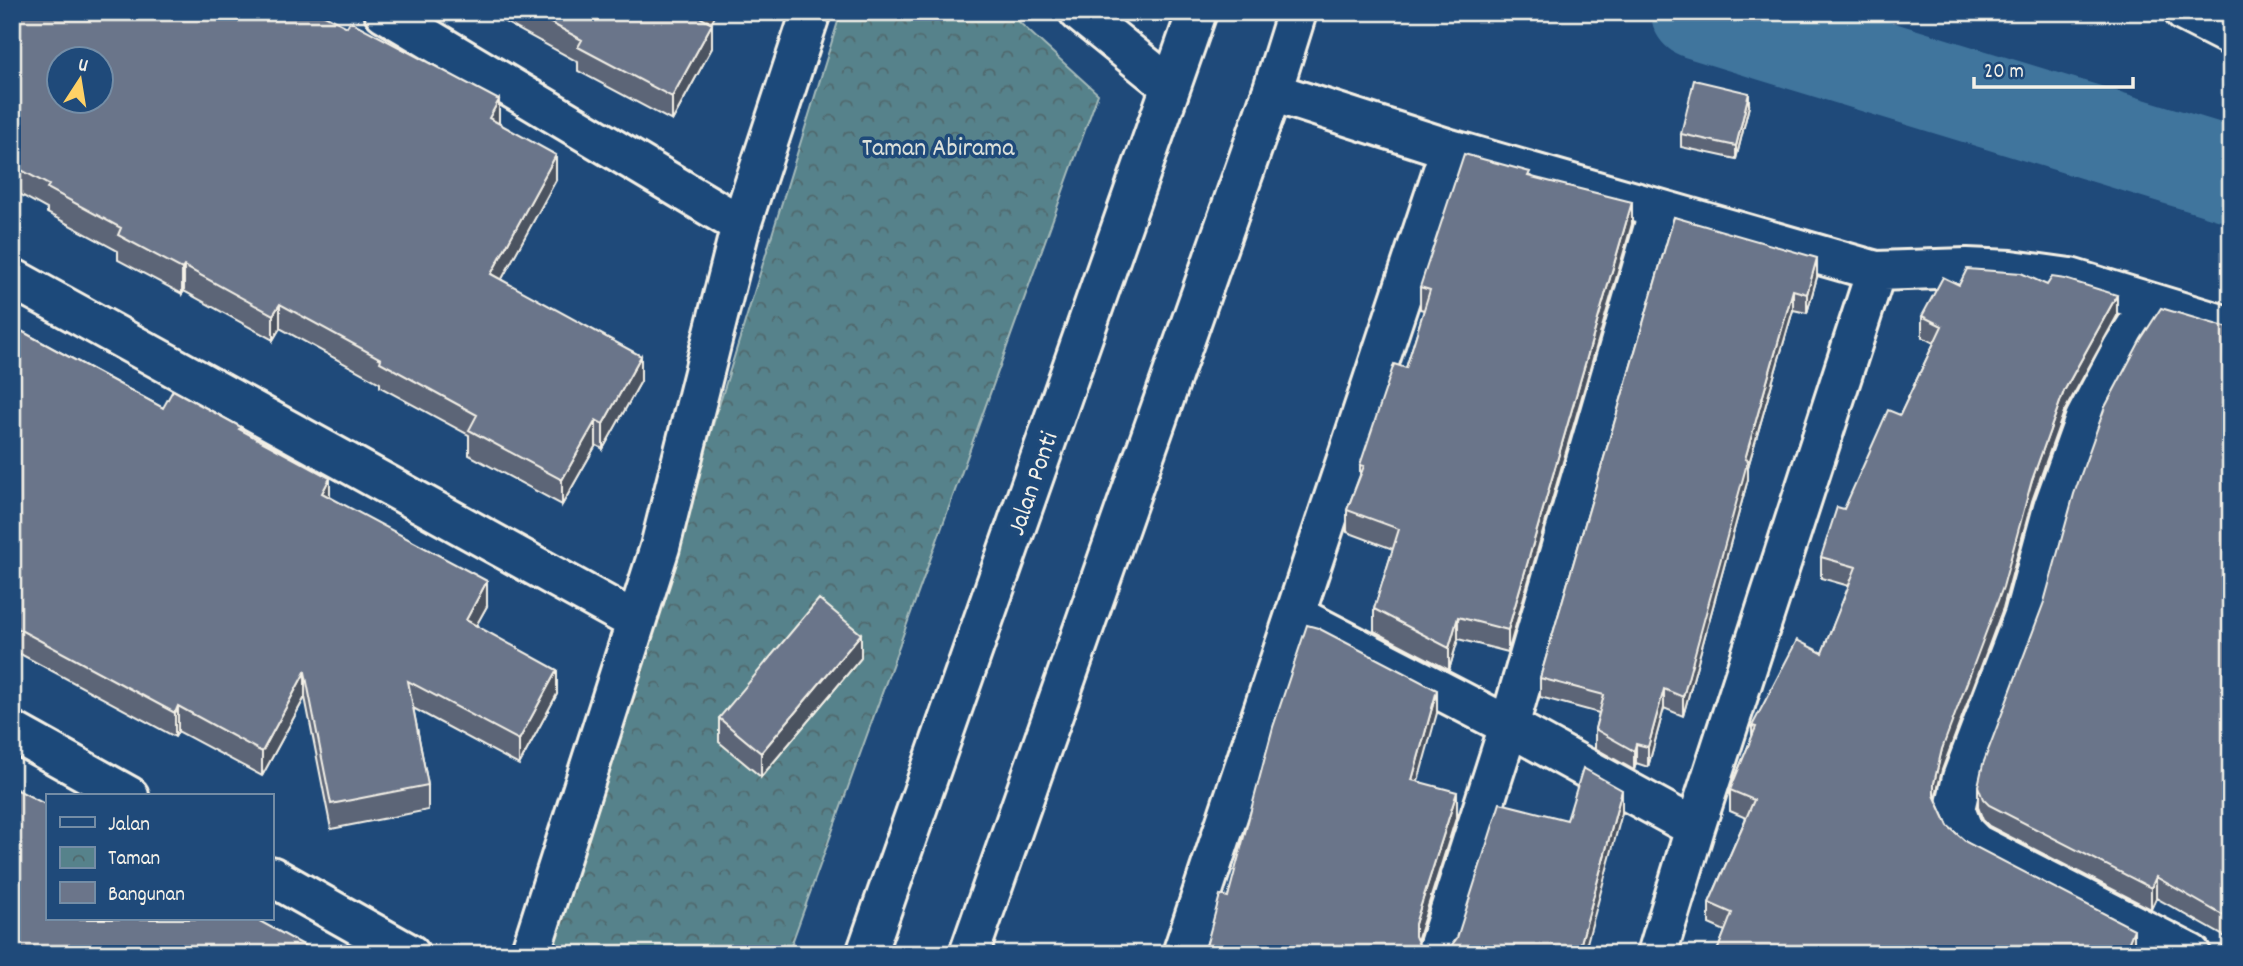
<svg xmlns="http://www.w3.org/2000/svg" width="2243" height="966" viewBox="0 0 2243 966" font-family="Dekko,sans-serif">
	<defs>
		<pattern id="park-crowns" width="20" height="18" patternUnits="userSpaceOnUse" patternTransform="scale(1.75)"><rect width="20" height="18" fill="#56828b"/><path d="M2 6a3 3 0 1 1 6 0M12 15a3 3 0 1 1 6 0" fill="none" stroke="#50686c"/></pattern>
	</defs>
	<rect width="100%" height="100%" fill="#1f4a7a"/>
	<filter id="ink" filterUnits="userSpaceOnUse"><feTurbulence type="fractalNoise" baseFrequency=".0143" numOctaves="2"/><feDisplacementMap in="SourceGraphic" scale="14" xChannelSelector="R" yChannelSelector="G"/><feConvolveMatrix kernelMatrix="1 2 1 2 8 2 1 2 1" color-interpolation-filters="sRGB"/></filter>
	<g filter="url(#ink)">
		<!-- park -->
		<path fill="url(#park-crowns)" stroke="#a5baba" stroke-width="2" d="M841,12H1008L1098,94L788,954H549Z"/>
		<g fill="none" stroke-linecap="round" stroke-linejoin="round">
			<!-- river -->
			<path stroke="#40759d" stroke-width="94" d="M1698,12L2231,175"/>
			<defs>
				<path id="minor" d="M384,12L741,225
					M1079,12L1170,86
					M1272,92L1450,149L1876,271L1967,268L2011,270L2070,278L2231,327
					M12,278L635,621
					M2151,303L2122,349L2085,419L2053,508L2024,615L1962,778L1955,809L1964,832L1976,844L2191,954
					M1295,615L1509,726L1695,828
					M12,731L129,796
					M271,876L410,954
					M530,954L660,547L741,225L811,12
					M1182,954L1450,149
					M1436,954L1509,726L1659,209
					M1657,954L1695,828L1876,271"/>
				<path id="major" d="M2184,12L2231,36
					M866,954L1197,12
					M969,954L1272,92L1297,12"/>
			</defs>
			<!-- minor casing -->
			<use href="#minor" stroke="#f4f1e8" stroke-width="44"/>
			<!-- major casing -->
			<use href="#major" stroke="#f4f1e8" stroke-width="44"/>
			<!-- minor -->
			<use href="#minor" stroke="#1f4a7a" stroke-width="38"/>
			<!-- major -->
			<use href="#major" stroke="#1f4a7a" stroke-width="38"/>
		</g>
		<!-- wall -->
		<path fill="#5c6577" stroke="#f4f1e8" stroke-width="2" d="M12,12L499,123L556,180L501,280L641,381L603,449L596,445L562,505L469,455V435L380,387V383L280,328L273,340L184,291L182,294L118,260V251L47,213V209L12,190Z
			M501,12H717L711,24L712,48L672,121L578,71V62L501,20Z
			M1749,106L1736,159L1681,147V134Z
			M1530,176L1632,224L1508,652L1458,639L1449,670L1374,631V609L1393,549L1347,532V510L1360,475V465L1406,368L1424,310L1420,309V287Z
			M1674,217L1817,277L1807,313L1793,310L1748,467V479L1683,716L1664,708L1648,767L1636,763L1634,770L1595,748V729L1599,713L1540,697V678Z
			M1959,285H2047L2117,316L2064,412L2032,501L2003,608L1942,770L1935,797L1948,826L1966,842L2134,950L2133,954H1716L1725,931L1709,924V903L1746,818L1730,811V790L1752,737V726L1822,653L1849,586L1821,578V557L1844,509L1900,415L1934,343L1922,337V316Z
			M12,326L163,408L241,430L330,497L487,606L476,625L557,694L519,765L413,708L428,785V810L331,829L305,697L262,776L178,731L175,737L13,650L12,651Z
			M2225,327H2231V954L2227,938L2156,898L2151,909L1989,826L1983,820L1978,807V786Z
			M861,658L761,777L719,742V718Z"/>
		<!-- shaded-wall -->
		<path fill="#4b5261" stroke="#f4f1e8" stroke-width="2" d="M705,12H717L701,42V18Z
			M712,24V48L672,121V97Z
			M1749,93V106L1736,159V146Z
			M499,100V125L489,118Z
			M556,155V180L491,299V274Z
			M1632,202V224L1508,652V630Z
			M1817,258V277L1807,313V294Z
			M184,266V291L182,294V269Z
			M1793,290V310L1748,467V479L1683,716V697L1745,459Z
			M2117,295V316L2064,412L2032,501L2003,608L1942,770L1934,804V783L1942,749L2032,480L2064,391Z
			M280,304V328L273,340V315Z
			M641,356V381L603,449V424Z
			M596,420V445L562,505V480Z
			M330,478V503L322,493Z
			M487,581V606L466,644V620Z
			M1458,617V639L1449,670V648Z
			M13,626V650L12,651V627Z
			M861,634V658L761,777V753Z
			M557,670V694L519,765V740Z
			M305,672V697L262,776V752Z
			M1664,689V708L1648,767V747Z
			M1437,690V713L1412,803V780Z
			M178,706V731L175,737V713Z
			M1636,744V763L1634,770V751Z
			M1622,790V813L1584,954H1578Z
			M1457,792V815L1415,947V924Z
			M2156,877V898L2151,909V888Z
			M2134,929V950L2133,954H2124Z"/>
		<!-- building -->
		<path fill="#6b758a" stroke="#f4f1e8" stroke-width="2" fill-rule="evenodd" d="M12,12H319L347,27L350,21L499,100L489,118L556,155L491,274L641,356L603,424L596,420L562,480L469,430L477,415L380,362L381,359L280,304L273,315L184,266L182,269L118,235L121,228L47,188L49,185L12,165ZM60,60H102V102H60Z
			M531,12H705L701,18L712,24L672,97L578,47L582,40Z
			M1694,80L1749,93L1736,146L1681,134Z
			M1464,154L1530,172L1528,176L1632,202L1508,630L1458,617L1449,648L1374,609L1399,529L1347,510L1364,466L1360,465L1394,364L1406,368L1430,290L1420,287Z
			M1674,217L1817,258L1807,294L1793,290L1745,459L1748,460L1683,697L1664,689L1648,747L1636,744L1634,751L1595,729L1604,695L1540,678Z
			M1967,269L2021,273L2047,285L2052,277L2065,279L2117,295L2064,391L2032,480L2003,587L1942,749L1934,783V795L1948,826L1966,842L2134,929L2124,954H1716L1732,913L1709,903L1754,800L1730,790L1756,727L1752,726L1797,640L1822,653L1856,567L1821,557L1837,507L1844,509L1888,410L1900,415L1942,326L1922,316L1943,277L1959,285Z
			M2161,308L2225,327H2231V920L2156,877L2151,888L1989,805L1983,799L1978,786L1983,764L2044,602L2074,494L2105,407L2141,339Z
			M12,326L163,408L173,390L241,427L239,429L330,478L322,493L487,581L466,620L557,670L519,740L408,681L428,785L331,804L305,672L262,752L178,706L175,713L13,626L12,627Z
			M819,599L861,634L761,753L719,718Z
			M1307,625L1318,628L1437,690L1412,780L1457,792L1415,924V936L1419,945L1429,951L1441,952L1451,946L1457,938L1500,803L1567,820L1583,768L1622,790L1578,954H1204L1220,895L1228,897L1273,727Z
			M12,787L47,805V919H256L320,954H12Z
			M2231,931V954H2218Z"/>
	</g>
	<g text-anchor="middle" stroke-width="7" stroke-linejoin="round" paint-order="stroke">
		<!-- park labels -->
		<g font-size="26" fill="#dce0da" stroke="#1f4a7a">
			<text x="938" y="155">Taman Abirama</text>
		</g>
		<!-- street labels -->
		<g font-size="26" fill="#f4f1e8" stroke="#1f4a7a">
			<text transform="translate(1031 483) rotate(-71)" y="9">Jalan Ponti</text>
		</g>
	</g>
	<!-- margin -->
	<rect width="2243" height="966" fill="none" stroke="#1f4a7a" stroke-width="42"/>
	<rect x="21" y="21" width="2201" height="924" fill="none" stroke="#f4f1e8" stroke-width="2.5" filter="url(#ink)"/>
	<!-- legend -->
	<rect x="46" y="794" width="228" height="126" fill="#1f4a7a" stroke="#748da6" stroke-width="2"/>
	<rect x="60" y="817" width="35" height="10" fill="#1f4a7a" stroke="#748da6" stroke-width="2"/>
	<text x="108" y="830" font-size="21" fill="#f4f1e8">Jalan</text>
	<rect x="60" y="847" width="35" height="21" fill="url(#park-crowns)" stroke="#748da6" stroke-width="2"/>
	<text x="108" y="864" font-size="21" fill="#f4f1e8">Taman</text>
	<rect x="60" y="882" width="35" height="21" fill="#6b758a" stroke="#748da6" stroke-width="2"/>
	<text x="108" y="900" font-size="21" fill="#f4f1e8">Bangunan</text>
	<!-- north arrow -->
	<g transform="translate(80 80) rotate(12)"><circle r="33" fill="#1f4a7a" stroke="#748da6" stroke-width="2"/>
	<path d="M0-5L12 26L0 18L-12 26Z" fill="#ffd166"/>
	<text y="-10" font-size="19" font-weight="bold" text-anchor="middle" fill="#f4f1e8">U</text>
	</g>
	<!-- scale -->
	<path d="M1974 77v10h159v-10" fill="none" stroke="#f4f1e8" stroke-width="3.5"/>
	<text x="1984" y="77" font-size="21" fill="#f4f1e8" stroke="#1f4a7a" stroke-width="5" paint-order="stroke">20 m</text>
</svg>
